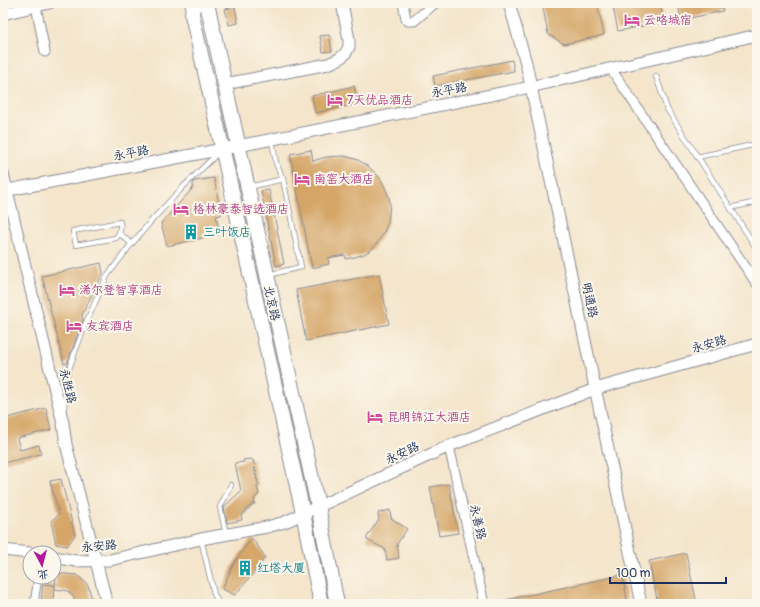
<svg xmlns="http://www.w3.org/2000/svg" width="760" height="607" viewBox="0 0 760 607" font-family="Pangolin,'LXGW WenKai TC',sans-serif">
	<rect width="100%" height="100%" fill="#fbf7ec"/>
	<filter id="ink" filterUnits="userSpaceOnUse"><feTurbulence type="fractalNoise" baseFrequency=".025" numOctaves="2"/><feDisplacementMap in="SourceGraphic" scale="8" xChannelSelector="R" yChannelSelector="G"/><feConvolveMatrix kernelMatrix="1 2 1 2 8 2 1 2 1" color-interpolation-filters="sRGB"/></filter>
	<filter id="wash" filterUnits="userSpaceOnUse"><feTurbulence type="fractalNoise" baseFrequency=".012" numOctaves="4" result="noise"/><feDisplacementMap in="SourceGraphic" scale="16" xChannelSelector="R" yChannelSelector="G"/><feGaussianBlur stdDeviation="0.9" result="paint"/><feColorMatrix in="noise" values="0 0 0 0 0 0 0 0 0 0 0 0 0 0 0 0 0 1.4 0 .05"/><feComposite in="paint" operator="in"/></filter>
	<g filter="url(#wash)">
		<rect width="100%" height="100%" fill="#f4e5cb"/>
		<g id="blocks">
			<!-- building -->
			<path fill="#d5a667" d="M542,3H597L604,35L564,44L548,34Z
				M612,3H660L664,22L618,31Z
				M678,3H721L723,11L681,20Z
				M235,7L238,23L229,25L225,9Z
				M329,35L332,51L323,52L320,36Z
				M512,60L514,71L435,86L433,76Z
				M354,86L358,104L315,113L312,96Z
				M311,150L313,161L326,157L344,156L352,158L358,160L368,166L380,178L384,185L389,197L390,204L388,222L384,232L378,242L371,250L364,254L355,257L346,259L345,255L328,258L329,264L312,268L290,154Z
				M214,178L221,215L216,216L220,234L167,246L161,223L193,188V183L194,181Z
				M269,190L284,264L276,266L261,191Z
				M101,263L103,273L82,315L83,320L67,363L64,364L42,276Z
				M379,274L389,324L306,341L296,290Z
				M46,408L51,430L17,438L20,450L39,445L41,454L3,463V419Z
				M251,459L254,461L253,463L255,465L254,468L256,469L254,471L257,472L255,475L257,476L256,479L258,480L257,482L259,484L257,487L259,494L254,499L255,504H252V506L249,507V509H246V512H244V514L241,515L242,520L227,523L224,507L241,491L235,463L244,462L243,460Z
				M61,479L75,535L67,546L56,544L51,521L59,514L50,481Z
				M449,484L458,533L439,536L430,487Z
				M390,510L391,518L407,529L397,544L399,558L387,560L385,549L367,540V537L379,519L378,513Z
				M252,538L265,557L256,570L235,595L222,589L233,565L240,554Z
				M686,553L697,604H658L649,561Z
				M56,573L77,575L88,585L93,604H77L75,599L68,591L55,589Z
				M622,575L628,604H501V601Z
				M43,584L54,585L53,604H41Z"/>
		</g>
	</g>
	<g filter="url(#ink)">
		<use href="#blocks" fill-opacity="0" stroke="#888a94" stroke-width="1"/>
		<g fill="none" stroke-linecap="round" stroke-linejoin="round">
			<defs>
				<path id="service" d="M656,76L667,109L757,249
					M272,140L276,163L283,179
					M697,157L757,144
					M249,187L283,179L301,267L268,275
					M731,209L734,207L757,202
					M120,222C121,229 120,233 116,238L76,245L73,231Z
					M119,233L132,244
					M64,408L67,374L85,325L107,276L129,247L153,219L184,186L218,153
					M226,534L220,507L231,485
					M201,539L214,594L219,604"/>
				<path id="pedestrian" d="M34,604L38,577"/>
				<path id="minor" d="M403,3L406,19L408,21H414L435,3
					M36,6L45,52
					M611,69L757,284
					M449,446L484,604"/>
				<path id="tertiary" d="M509,3L526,63L641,604
					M3,14L49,3
					M225,84L328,64L339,59L345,54L349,47V40L342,3
					M3,174L63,423L66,444L107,604
					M3,191L223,149L521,89L757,35
					M3,550L30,553
					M54,557L76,561L110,560L201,539L267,527L285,522L449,446L595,389L757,344"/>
				<path id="primary" d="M199,3L193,6L192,15L218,129L303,513L321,604
					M207,3L318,506L337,604"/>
			</defs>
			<!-- service casing -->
			<use href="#service" stroke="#888a94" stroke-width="6"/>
			<!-- pedestrian casing -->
			<use href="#pedestrian" stroke="#888a94" stroke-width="9"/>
			<!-- minor casing -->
			<use href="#minor" stroke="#888a94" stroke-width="11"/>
			<!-- tertiary casing -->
			<use href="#tertiary" stroke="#888a94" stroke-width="13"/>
			<!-- primary casing -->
			<use href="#primary" stroke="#888a94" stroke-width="16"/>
			<!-- service -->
			<use href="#service" stroke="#fff" stroke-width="4.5"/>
			<!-- pedestrian -->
			<use href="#pedestrian" stroke="#fff" stroke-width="7"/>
			<!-- minor -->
			<use href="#minor" stroke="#fff" stroke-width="9"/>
			<!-- tertiary -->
			<use href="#tertiary" stroke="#fff" stroke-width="11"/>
			<!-- primary -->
			<use href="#primary" stroke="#fff" stroke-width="14"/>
		</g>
	</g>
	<!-- icons -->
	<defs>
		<symbol id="hotel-bare" viewBox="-9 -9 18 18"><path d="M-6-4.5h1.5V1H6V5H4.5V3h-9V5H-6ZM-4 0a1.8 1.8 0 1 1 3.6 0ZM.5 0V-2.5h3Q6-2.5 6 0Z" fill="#d1479c" stroke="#fbf7ec" stroke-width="2.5" paint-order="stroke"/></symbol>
		<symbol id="building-bare" viewBox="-9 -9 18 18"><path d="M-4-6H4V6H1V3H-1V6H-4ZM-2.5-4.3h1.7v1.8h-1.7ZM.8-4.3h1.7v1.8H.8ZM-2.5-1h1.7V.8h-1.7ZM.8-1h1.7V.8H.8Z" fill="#0f9aa8" stroke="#fbf7ec" stroke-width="2.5" paint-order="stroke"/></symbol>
	</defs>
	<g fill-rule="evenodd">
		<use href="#hotel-bare" x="621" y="9" width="22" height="22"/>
		<use href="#hotel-bare" x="324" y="89" width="22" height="22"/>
		<use href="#hotel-bare" x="291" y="168" width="22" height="22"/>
		<use href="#hotel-bare" x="170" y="198" width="22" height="22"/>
		<use href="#building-bare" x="180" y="221" width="22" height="22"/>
		<use href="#hotel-bare" x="56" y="279" width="22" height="22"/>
		<use href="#hotel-bare" x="63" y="315" width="22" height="22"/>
		<use href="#hotel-bare" x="364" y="406" width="22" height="22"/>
		<use href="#building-bare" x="234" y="557" width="22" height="22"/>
	</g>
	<g text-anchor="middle" stroke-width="4" stroke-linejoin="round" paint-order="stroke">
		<!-- hotel labels -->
		<g font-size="12" fill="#b23c85" stroke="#fbf7ec" text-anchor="start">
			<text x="644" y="24">云咯城宿</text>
			<text x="347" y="104">7天优品酒店</text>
			<text x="314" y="183">南窑大酒店</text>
			<text x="193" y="213">格林豪泰智选酒店</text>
			<text x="79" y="294">浠尔登智享酒店</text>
			<text x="86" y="330">友宾酒店</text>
			<text x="387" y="421">昆明锦江大酒店</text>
		</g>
		<!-- street labels -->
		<g font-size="12" fill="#1b2f5e" stroke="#fbf7ec">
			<text transform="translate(449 90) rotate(-11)" y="4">永平路</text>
			<text transform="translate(131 153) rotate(-11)" y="4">永平路</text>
			<text transform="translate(590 300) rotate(78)" y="4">明通路</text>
			<text transform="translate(272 303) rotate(78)" y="4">北京路</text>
			<text transform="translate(709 344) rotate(-16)" y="4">永安路</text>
			<text transform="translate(68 386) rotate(76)" y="4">永胜路</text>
			<text transform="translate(402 453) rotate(-25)" y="4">永安路</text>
			<text transform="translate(478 522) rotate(77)" y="4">永善路</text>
			<text transform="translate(99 546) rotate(-5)" y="4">永安路</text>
		</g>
		<!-- culture labels -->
		<g font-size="12" fill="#0d838f" stroke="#fbf7ec" text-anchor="start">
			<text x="203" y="236">三叶饭店</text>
			<text x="257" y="572">红塔大厦</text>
		</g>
	</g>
	<!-- margin -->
	<rect width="760" height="607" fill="none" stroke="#fbf7ec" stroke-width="16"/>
	<!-- north arrow -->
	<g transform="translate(42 565) rotate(173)"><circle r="19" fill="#fbf7ec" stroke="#a1a7b3"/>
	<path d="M0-3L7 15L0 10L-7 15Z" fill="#b5179e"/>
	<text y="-6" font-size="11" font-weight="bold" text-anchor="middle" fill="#1b2f5e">北</text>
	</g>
	<!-- scale -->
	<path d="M610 577v6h116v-6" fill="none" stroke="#1b2f5e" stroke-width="2"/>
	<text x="616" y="577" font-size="12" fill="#1b2f5e" stroke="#fbf7ec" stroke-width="3" paint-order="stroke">100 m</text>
</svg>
